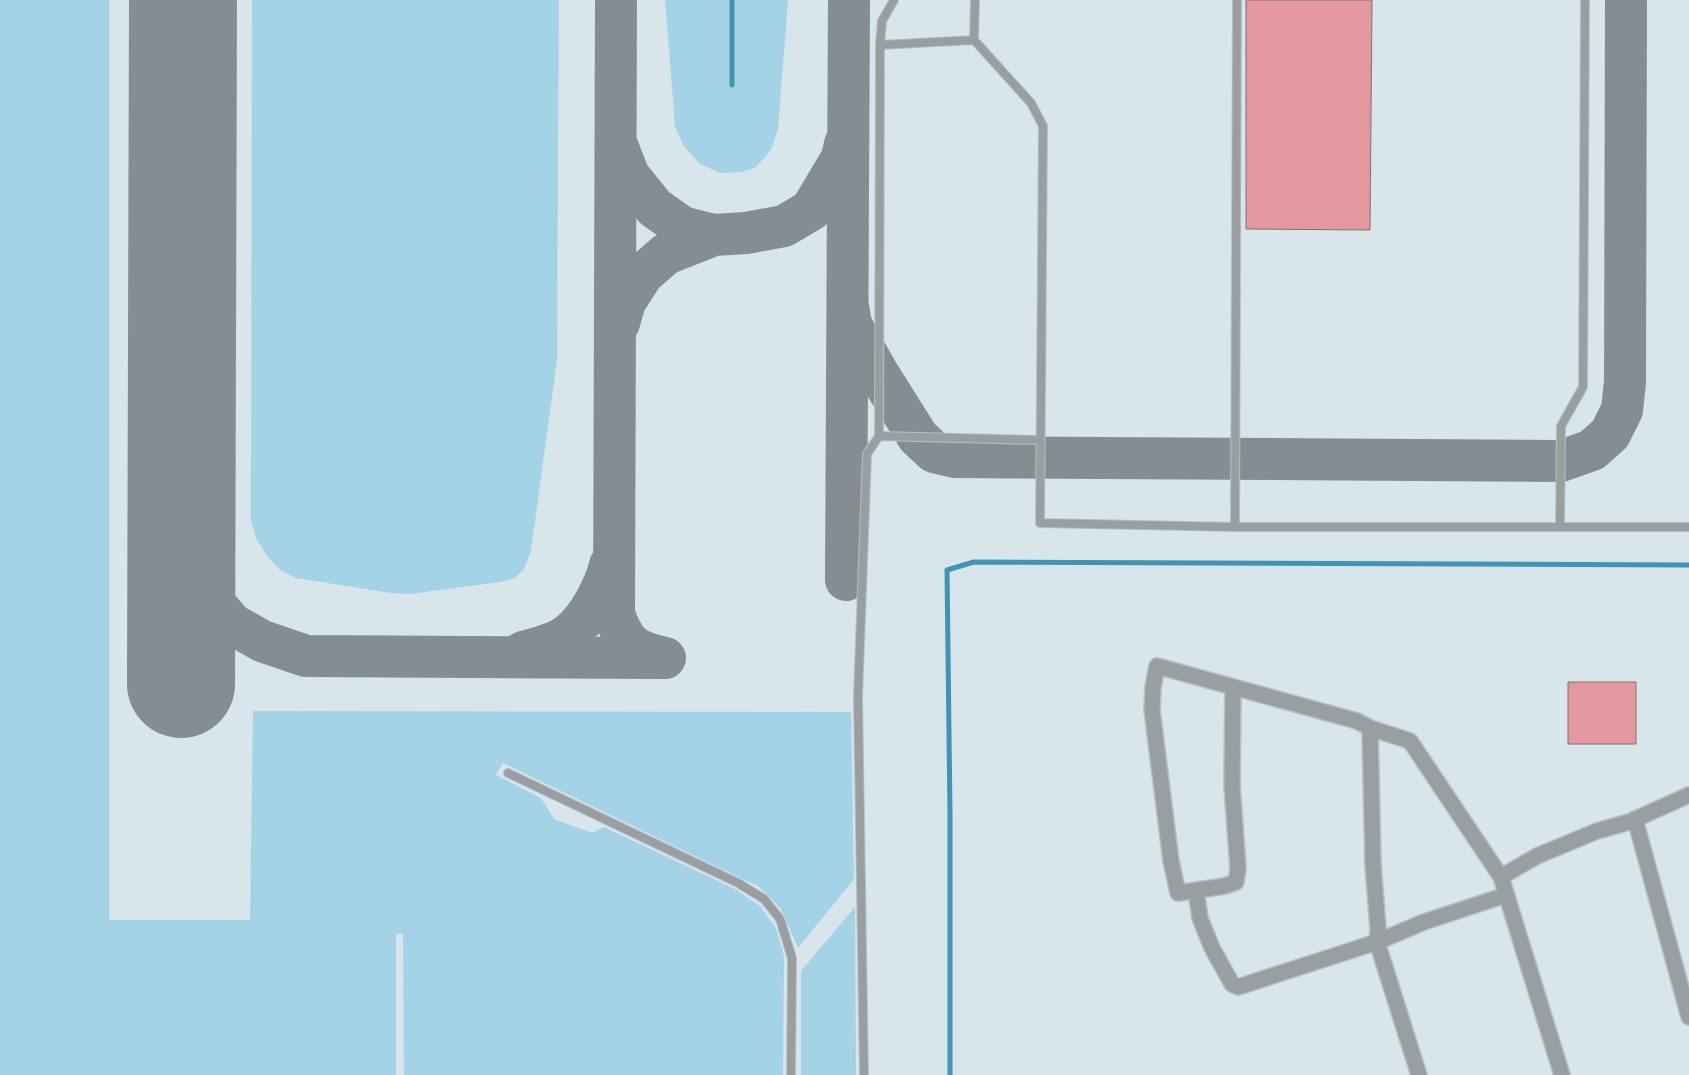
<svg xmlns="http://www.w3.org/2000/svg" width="1689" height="1075" viewBox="0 0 1689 1075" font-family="Helvetica,sans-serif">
	<rect width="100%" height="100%" fill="#d8e5eb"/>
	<!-- green -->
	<path fill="#a4d3e7" d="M0,0H109V920H250L253,711L851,712L854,879L798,948L781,909L759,887L503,763L496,775L541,798L554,819L592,833L604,827L735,889L760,906L776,928L784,956L783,1075H404L403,934H396V1075H0Z
		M252,0H559L557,360L531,551L524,569L515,578L500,582L410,594L391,593L296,578L280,570L267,556L256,538L251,521V502Z
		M665,0H788L778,129L771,150L755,168L741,172L720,173L700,164L683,145L675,126Z
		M855,907L856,1075H801V971Z"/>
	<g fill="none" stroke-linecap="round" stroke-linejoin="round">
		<!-- stream -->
		<path stroke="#4394b1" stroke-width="5" d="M732,85V0
			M950,1075V814L947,570L974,562L1689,565"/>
		<!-- taxiway -->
		<path stroke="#848e92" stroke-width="42" d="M616,0L614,614C625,645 633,651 665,658
			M617,145L629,176L655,208L682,227L714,235
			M848,306L851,324L858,338L879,375L918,437L934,452L955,457L1561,461L1592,450L1610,434L1622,410L1625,382L1626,0
			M619,323L625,302L643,274L666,254L714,235L746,233L784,226L811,210L842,158L845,144
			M181,532L193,569L208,596L232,624L262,641L306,656L660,658
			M846,580L849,0
			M523,652C538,648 557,644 569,634C588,619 605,587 610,565"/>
		<!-- runway -->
		<path stroke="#848e92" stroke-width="108" d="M181,684L183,0"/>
	</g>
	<!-- building -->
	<path fill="#e3989f" stroke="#7e7172" d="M1246,0H1372L1370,230L1246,229Z
		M1568,682H1636V744H1568Z"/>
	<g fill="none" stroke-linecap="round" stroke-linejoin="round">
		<defs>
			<path id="lane" d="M975,0L974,40L1031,103L1043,126L1040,523L1235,527H1689
				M880,45L882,21L894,0
				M879,436L1040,440
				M1235,527L1237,0
				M1560,527L1561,426L1583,387L1585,0
				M508,773L738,883L764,899L780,919L792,958L791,1075
				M864,1075L858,696L867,454L879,436L880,45L974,40"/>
			<path id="street" d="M1233,687L1232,785L1238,868L1236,882L1225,886L1178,893L1171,861L1152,710L1153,687L1157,666L1357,721L1370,728L1410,741L1501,877L1562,1075
				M1370,728L1373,864L1378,929L1377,942L1419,1075
				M1635,819L1689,1017
				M1501,877L1537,856L1597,831L1629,822L1689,795
				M1196,891L1200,918L1212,948L1232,984L1238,987L1377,942L1424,922L1506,895"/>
		</defs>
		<!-- lane casing -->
		<use href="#lane" stroke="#b5c0c6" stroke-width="10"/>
		<!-- street casing -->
		<use href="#street" stroke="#b5c0c6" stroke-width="18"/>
		<!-- lane -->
		<use href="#lane" stroke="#999fa1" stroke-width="8"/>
		<!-- street -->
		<use href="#street" stroke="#999fa1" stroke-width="15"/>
	</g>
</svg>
